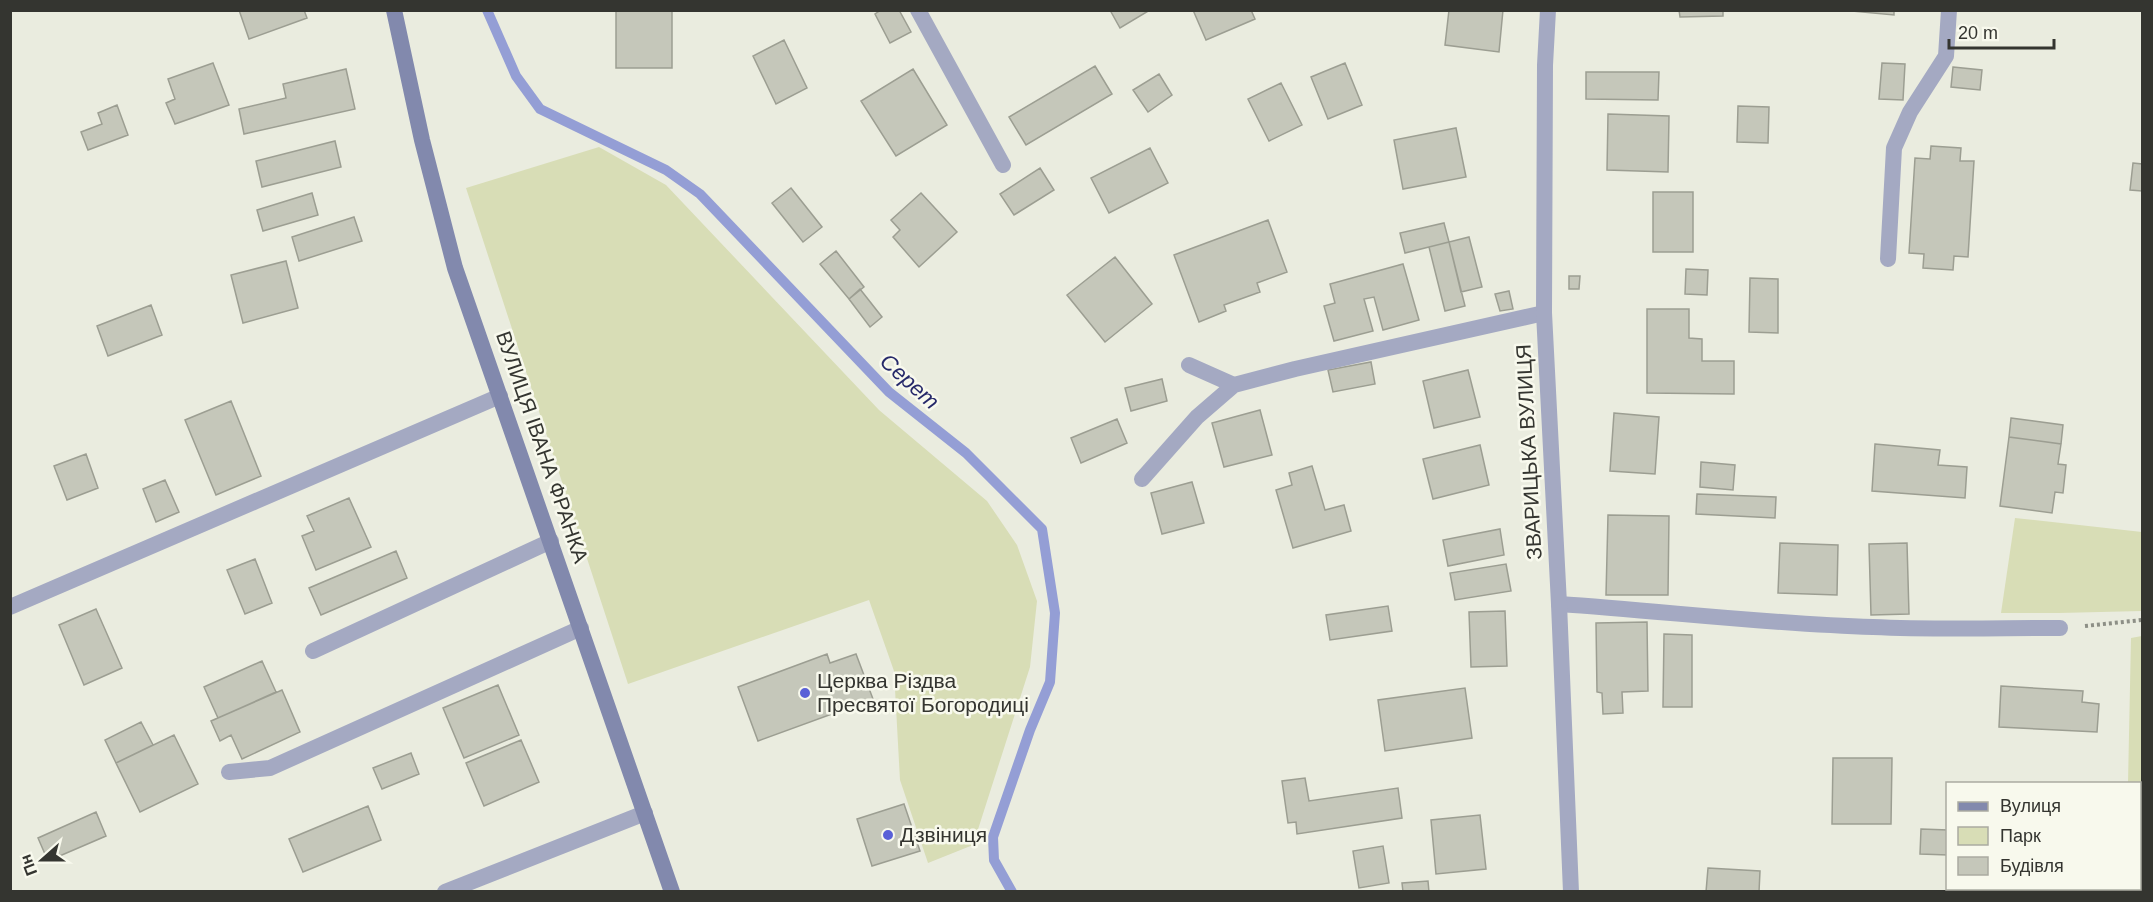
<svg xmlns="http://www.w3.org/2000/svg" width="2153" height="902" viewBox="0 0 2153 902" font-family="Arial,sans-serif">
	<rect width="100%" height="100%" fill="#eaecdf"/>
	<!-- green -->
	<path fill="#d8ddb6" d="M599,147L666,185L879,410L987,501L1017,545L1037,601L1030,667L973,845L928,863L900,780L894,671L869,600L628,684L466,188Z
		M2015,518L2142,532V611L2059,613H2001Z
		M2142,636V891H1981V888H2140V784L2128,783L2131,638Z"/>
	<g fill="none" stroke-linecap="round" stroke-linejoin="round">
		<!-- stream -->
		<path stroke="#949ed5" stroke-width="10" d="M487,10L516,76L540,109L666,170L700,194L889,392L966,453L1042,529L1055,613L1050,682L1030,730L993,837L994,860L1012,892"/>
	</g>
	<!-- building -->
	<path fill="#c5c7ba" stroke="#9c9e92" stroke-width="1.5" d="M239,10H304L307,18L249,39Z
		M616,10H672V68H616Z
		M881,10H899L911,32L890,43L875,14Z
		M1110,10H1150L1120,28Z
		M1193,10H1251L1255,19L1206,40Z
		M1449,10H1503L1499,52L1445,45Z
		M1679,10H1723V16L1680,17Z
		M1841,10H1894V15Z
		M784,40L807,88L776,104L753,56Z
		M213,63L229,105L175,124L166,103L175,99L168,79Z
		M1345,63L1362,105L1328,119L1311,77Z
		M1882,63L1905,64L1903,100L1879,99Z
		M1095,66L1112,94L1026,145L1009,117Z
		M1953,67L1982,70L1980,90L1951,87Z
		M346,69L355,109L244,134L239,109L286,98L283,84Z
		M913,69L947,125L896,156L861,101Z
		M1586,72H1659L1658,100L1586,99Z
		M1159,74L1172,95L1148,112L1133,90Z
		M1281,83L1302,125L1269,141L1248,99Z
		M117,105L128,135L88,150L81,132L102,124L98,113Z
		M1738,106L1769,107L1768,143L1737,142Z
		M1608,114L1669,116L1668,172L1607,170Z
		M1456,128L1466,177L1403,189L1394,140Z
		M335,141L341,167L262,187L256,161Z
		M1931,146L1961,148L1960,161H1974L1968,257L1954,256L1953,270L1923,268L1924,254L1909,253L1915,158L1930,159Z
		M1150,148L1168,183L1109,213L1091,178Z
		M2133,163L2142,164V191L2130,190Z
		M1040,168L1054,190L1014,215L1000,194Z
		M791,188L822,227L803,242L772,203Z
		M1653,192H1693V252H1653Z
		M312,193L318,215L263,231L257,210Z
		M921,193L957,232L919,267L893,237L900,230L891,220Z
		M354,217L362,241L299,261L292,237Z
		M1268,220L1287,272L1257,283L1260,292L1224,305L1226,311L1199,322L1174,255Z
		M1444,223L1449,242L1405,253L1400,233Z
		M1469,237L1482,287L1461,292L1449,242Z
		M1449,242L1465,306L1445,311L1429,247Z
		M836,251L864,287L849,299L820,264Z
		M1115,257L1152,304L1105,342L1067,295Z
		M286,261L298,308L243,323L231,275Z
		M1403,264L1419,320L1383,330L1374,297L1364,299L1373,331L1334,341L1324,306L1335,303L1330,284Z
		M1686,269L1708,270L1707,295L1685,294Z
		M1569,276H1580L1579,289H1569Z
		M1750,278L1778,279V333L1749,332Z
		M860,289L882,317L870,327L849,299Z
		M1509,291L1513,309L1500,311L1495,294Z
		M151,305L162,335L108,356L97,326Z
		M1647,309H1689V338L1702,339V361H1734V394L1647,393Z
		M1371,362L1375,384L1333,392L1328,370Z
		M1468,370L1480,417L1434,428L1423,381Z
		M1162,379L1167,401L1131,411L1125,388Z
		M231,401L261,476L216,495L185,420Z
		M1260,410L1272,455L1224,467L1212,423Z
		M1614,413L1659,417L1655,474L1610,471Z
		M2011,418L2063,425L2061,444L2009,437Z
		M1117,419L1127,443L1081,463L1071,438Z
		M2009,437L2061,444L2058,464L2066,465L2063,493L2055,492L2052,513L2000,506Z
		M1875,444L1940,450L1938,465L1967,467L1965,498L1872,491Z
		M1480,445L1489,485L1433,499L1423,459Z
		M86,454L98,488L67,500L54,466Z
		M1701,462L1735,465L1733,490L1700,487Z
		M1312,466L1325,510L1344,505L1351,531L1293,548L1276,490L1292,485L1289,473Z
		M165,480L179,512L156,522L143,489Z
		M1192,482L1204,523L1162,534L1151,493Z
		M1697,494L1776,497L1775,518L1696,514Z
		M349,498L371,547L316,570L302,536L314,531L307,516Z
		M1608,515L1669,516L1668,595H1606Z
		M1500,529L1504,555L1448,566L1443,540Z
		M1780,543L1838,545L1837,595L1778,593Z
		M1907,543L1909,614L1871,615L1869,544Z
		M396,551L407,578L321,615L309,588Z
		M255,559L272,603L245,614L227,570Z
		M1506,564L1511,591L1455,600L1450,573Z
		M1388,606L1392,631L1330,640L1326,615Z
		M96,609L122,668L84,685L59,625Z
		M1505,611L1507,666L1471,667L1469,612Z
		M1647,622L1648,691L1622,692L1623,713L1603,714L1602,693L1597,692L1596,623Z
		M1664,634L1692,635V707H1663Z
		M827,654L830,663L856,654L873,699L758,741L738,687Z
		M262,661L276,692L218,718L204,687Z
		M498,685L519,735L464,758L443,708Z
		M2001,686L2083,691L2082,702L2099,704L2097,732L1999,727Z
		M1465,688L1472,738L1385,751L1378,700Z
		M282,690L300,732L242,759L231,735L220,741L211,721Z
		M141,722L153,745L116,763L105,740Z
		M174,735L198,784L140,812L116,763Z
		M521,740L539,782L484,806L466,763Z
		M411,753L419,774L382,789L373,768Z
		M1833,758H1892L1891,824H1832Z
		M1305,778L1309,801L1398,788L1402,818L1297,834L1296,822L1288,823L1282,781Z
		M904,804L920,851L872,866L857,819Z
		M368,806L381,840L303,872L289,839Z
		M96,812L106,836L48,861L38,838Z
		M1480,815L1486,869L1436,874L1431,820Z
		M1921,829L1948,830V855L1920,854Z
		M1383,846L1389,883L1359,888L1353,851Z
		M1708,868L1760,871L1759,892H1706Z
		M1428,881L1429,892H1403L1402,883Z"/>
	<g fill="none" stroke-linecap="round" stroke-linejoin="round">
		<!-- path -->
		<path stroke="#8d8f86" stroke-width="4" stroke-dasharray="3 3" stroke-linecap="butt" d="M2085,626L2142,620"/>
		<!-- service -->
		<path stroke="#a4a9c2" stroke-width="16" d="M918,10L1003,165
			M1888,259L1894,148L1910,112L1946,56L1949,10
			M1189,365L1234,385
			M1142,479L1197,417L1234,385L1295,369L1544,313
			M1559,604C1664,611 1768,624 1873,627C1935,630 1998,628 2060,628
			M10,607L500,396
			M313,651L551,541
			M229,772L270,768L581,628
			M445,892L645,813"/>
		<!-- minor -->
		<path stroke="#a4a9c2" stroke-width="16" d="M1548,10L1545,65L1544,313L1559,604L1571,892"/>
		<!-- secondary -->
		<path stroke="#8289ad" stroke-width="16" d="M394,10L422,140L455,268L672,892"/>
	</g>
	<!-- markers -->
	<g fill="#5960d7" stroke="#f8f9ed" stroke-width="2">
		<circle cx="805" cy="693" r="6"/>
		<circle cx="888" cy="835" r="6"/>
	</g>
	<g text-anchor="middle" stroke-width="5" stroke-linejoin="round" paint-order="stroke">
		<!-- street labels -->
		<g font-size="21" fill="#343530" stroke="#f8f9ed">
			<text transform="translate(542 447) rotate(71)" y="7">ВУЛИЦЯ ІВАНА ФРАНКА</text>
			<text transform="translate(1529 452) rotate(-93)" y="7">ЗВАРИЦЬКА ВУЛИЦЯ</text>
		</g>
		<!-- poi labels -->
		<g font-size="21" fill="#343530" stroke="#f8f9ed" text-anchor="start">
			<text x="817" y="688">Церква Різдва<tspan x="817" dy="24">Пресвятої Богородиці</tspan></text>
			<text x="900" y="842">Дзвіниця</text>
		</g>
		<!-- water labels -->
		<g font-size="22" font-style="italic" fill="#26296a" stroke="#f8f9ed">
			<text transform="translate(910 381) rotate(42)" y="8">Серет</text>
		</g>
	</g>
	<!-- border -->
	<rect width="2153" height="902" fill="none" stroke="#343530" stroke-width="24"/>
	<!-- legend -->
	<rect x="1946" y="782" width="195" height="108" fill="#f8f9ed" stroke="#aaaba1" stroke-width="1.5"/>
	<rect x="1958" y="802" width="30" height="9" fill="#8289ad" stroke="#aaaba1" stroke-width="1.5"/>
	<text x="2000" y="812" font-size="18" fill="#343530">Вулиця</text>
	<rect x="1958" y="827" width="30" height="18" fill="#d8ddb6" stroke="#aaaba1" stroke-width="1.5"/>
	<text x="2000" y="842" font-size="18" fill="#343530">Парк</text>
	<rect x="1958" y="857" width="30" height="18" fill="#c5c7ba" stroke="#aaaba1" stroke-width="1.5"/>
	<text x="2000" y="872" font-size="18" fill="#343530">Будівля</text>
	<!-- north arrow -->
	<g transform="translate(42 860) rotate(249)" stroke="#f8f9ed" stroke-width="4.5" paint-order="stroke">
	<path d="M0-4.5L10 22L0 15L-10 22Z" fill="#343530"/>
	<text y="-9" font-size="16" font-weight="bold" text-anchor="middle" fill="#343530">Пн</text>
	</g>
	<!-- scale -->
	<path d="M1949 39v9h105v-9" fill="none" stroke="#343530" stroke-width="3"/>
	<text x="1958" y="39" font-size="18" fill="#343530" stroke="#f8f9ed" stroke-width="4.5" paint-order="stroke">20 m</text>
</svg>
